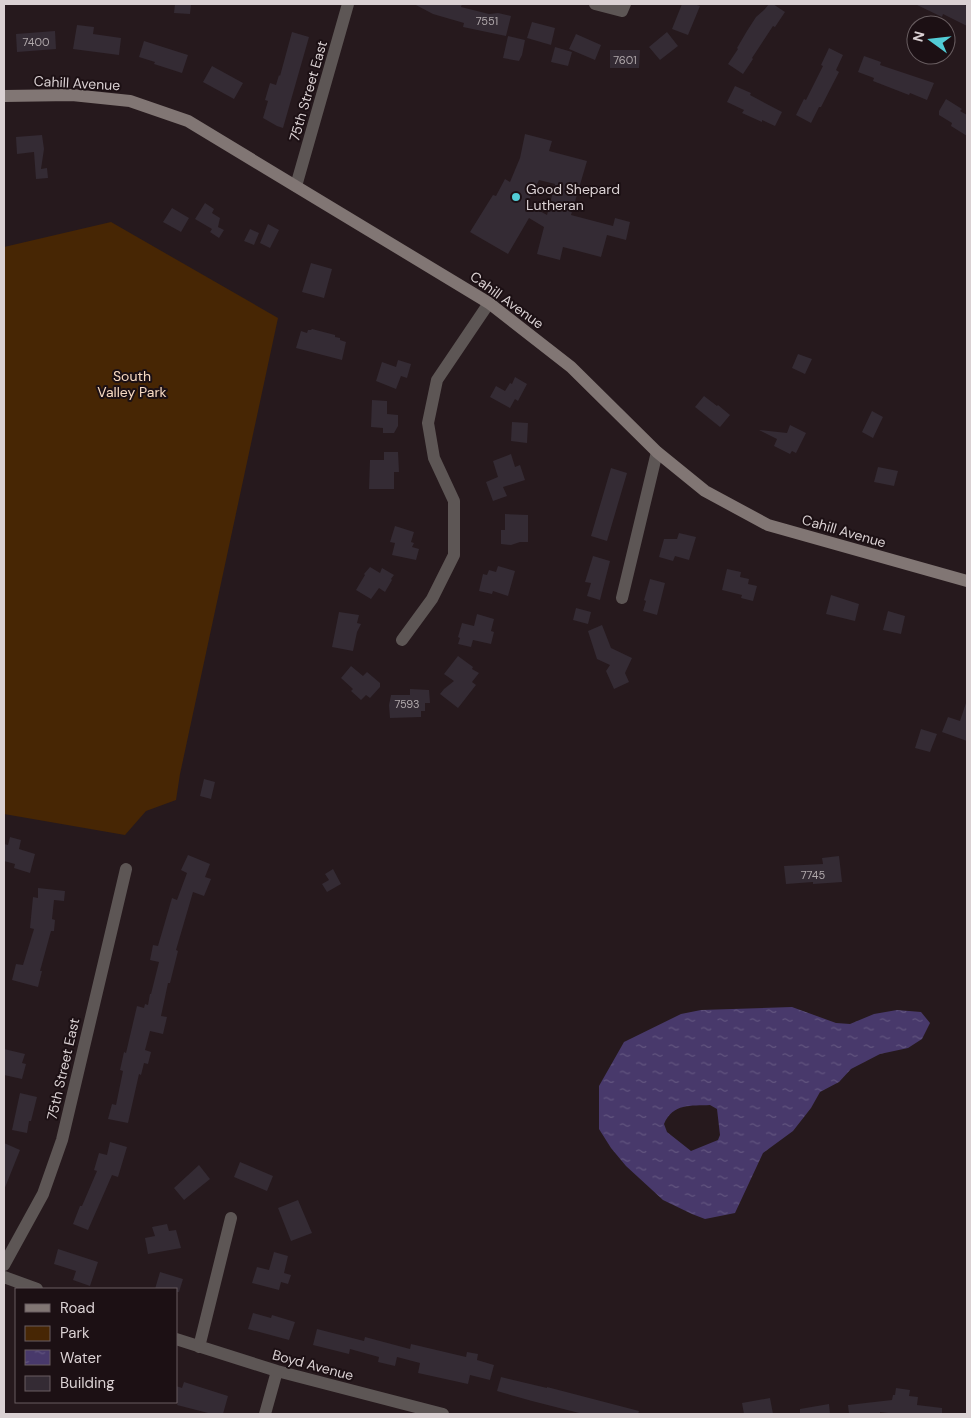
<svg xmlns="http://www.w3.org/2000/svg" width="971" height="1418" viewBox="0 0 971 1418" font-family="'DM Sans',sans-serif">
	<defs>
		<pattern id="water-ripples" width="26" height="14" patternUnits="userSpaceOnUse" patternTransform="scale(1.25)"><rect width="26" height="14" fill="#48396b"/><path d="M2 4q2-2 4 0t4 0M15 11q2-2 4 0t4 0" fill="none" stroke="#62557f"/></pattern>
	</defs>
	<rect width="100%" height="100%" fill="#26191d"/>
	<!-- green -->
	<path fill="#472604" d="M111,222L278,318L180,774L176,800L146,811L125,835L4,814V247Z"/>
	<!-- water -->
	<path fill="url(#water-ripples)" fill-rule="evenodd" d="M792,1007L836,1023L850,1024L874,1014L897,1010L921,1012L930,1023L922,1039L908,1048L880,1054L851,1069L839,1082L820,1092L811,1108L793,1131L763,1153L735,1213L705,1219L692,1214L663,1200L626,1166L611,1148L599,1129V1086L624,1042L681,1014L701,1010ZM710,1105L717,1109L720,1135L718,1140L691,1151L667,1132L664,1124C673,1103 691,1106 710,1105Z"/>
	<!-- building -->
	<path fill="#342b34" fill-rule="evenodd" d="M175,4H191L190,14L174,13Z
		M414,4H462L461,7L489,14L498,13L511,16L506,36L463,27L464,23L433,14Z
		M682,4H694L700,6L688,35L672,29Z
		M769,4H773L785,12L775,27L773,26L752,58L753,59L743,74L728,64L738,49L737,48L747,31L756,17L764,10Z
		M915,4H962L967,6V26L943,14L942,17Z
		M532,22L555,28L551,45L527,38Z
		M77,25L94,27L93,34L121,38L119,55L73,49Z
		M55,31L56,49L17,52L16,34Z
		M292,32L309,37L283,128L277,126L263,118L268,101L265,100L270,83L276,85L279,75L280,76Z
		M667,32L678,46L660,60L649,47Z
		M576,34L601,45L595,60L569,49Z
		M508,36L525,40L522,55L519,61L503,58Z
		M144,41L188,55L182,73L154,64L155,62L139,57Z
		M555,47L572,52L568,66L551,62Z
		M829,48L843,55L836,70L839,72L821,107H819L811,123L796,115L804,99L806,100L823,66L821,65Z
		M610,50H640L639,68H610Z
		M864,56L881,62L880,65L934,83L927,100L910,93L909,95L873,81L874,78L858,72Z
		M212,66L243,83L234,99L203,82Z
		M735,86L751,93L750,95L782,112L775,126L762,120V122L742,113L744,110L727,102Z
		M946,99L962,109L960,111L967,115V136L951,126L952,123L939,115V111Z
		M525,134L552,141L549,151L587,161L571,215L613,226L615,218L630,222L626,240L607,235L601,257L563,247L560,260L537,254L544,227L529,218L508,254L470,232L493,195L496,196L505,179L510,182L520,158ZM539,180L555,184L547,215L527,204Z
		M42,135L44,149L41,169L47,168L48,178L36,179L34,152L17,154L16,137Z
		M205,203L214,209L212,213L220,218L218,227L224,230L219,238L210,232L212,229L195,219Z
		M172,208L189,218L181,232L163,222Z
		M268,224L279,230L270,248L260,243Z
		M250,229L259,233L254,245L244,241Z
		M311,263L332,269L324,298L302,292Z
		M312,329L335,335V337L340,338V340L346,342L342,360L296,348L301,331L307,333L308,330H311Z
		M798,354L812,359L805,374L792,368Z
		M398,360L411,364L407,378L401,376L396,389L376,381L382,362L396,367Z
		M515,377L527,384L518,401L515,399L510,408L490,397L496,386L505,391L510,383L512,384Z
		M704,396L717,406L718,405L730,415L720,427L695,407Z
		M372,400L387,401V414L398,415V426L394,433H383V428L371,427Z
		M872,411L883,417L873,438L862,432Z
		M512,422L528,423L527,443L511,441Z
		M790,425L806,433L796,453L792,451L790,454L774,446L777,439L759,430L787,433Z
		M384,452H398L399,472H394V489H369L370,460H384Z
		M511,454L515,467L520,465L525,480L503,487L507,496L493,501L486,482L498,477L493,461Z
		M878,467L898,471L894,486L874,482Z
		M611,468L627,473L607,541L591,536Z
		M505,514L528,515V542H520L511,545L501,544V530H505Z
		M395,526L414,532L411,542L414,543L412,547L419,549L416,560L392,555L395,543L390,542Z
		M679,533L696,537L689,560L675,556L673,561L659,557L664,539H677Z
		M593,556L610,561L600,600L587,596L591,583L585,582Z
		M498,566L515,571L508,596L493,591L492,594L479,591L483,574L487,575L489,570L496,572Z
		M370,567L380,573L382,568L394,575L391,579L392,580L385,592L379,588L371,599L356,590L365,575L364,574Z
		M727,569L741,572L740,577L749,579L748,584L757,586L753,601L741,598L742,595L722,590Z
		M650,579L665,583L657,615L643,611L646,601L644,600Z
		M831,595L859,604L855,621L826,614Z
		M576,608L591,612L588,624L573,620Z
		M888,611L905,616L901,634L883,630Z
		M339,612L359,615L357,623L361,624L357,632L353,651L332,647Z
		M477,614L494,619L491,631L494,632L491,644L473,640L471,647L458,644L460,638L458,637L462,623L474,626Z
		M602,625L611,648L632,658L625,673L629,682L614,689L606,671L610,665L597,659L588,631Z
		M458,656L473,667L472,669L479,673L472,682L476,685L458,708L440,694L444,689L454,681L444,674Z
		M351,666L363,676L367,672L380,683V687L370,698L366,695L361,700L351,691L353,689L341,678Z
		M410,689L429,690L430,703H425V711H421V717L390,718L389,705L391,695H410Z
		M966,703H967V741L942,732L948,717L960,721Z
		M921,729L937,734L930,752L915,748Z
		M204,779L215,782L211,799L200,796Z
		M10,837L21,840L19,849L35,854L30,873L14,868L15,864L4,861V844L8,845Z
		M188,855L210,864L205,877L211,879L204,896L193,892L176,950L178,951L170,983H168L161,1016L167,1017L163,1034L150,1031L145,1050L151,1052L148,1064L144,1063L141,1075L139,1074L128,1123L108,1119L112,1104L116,1105L123,1071L120,1070L124,1052L126,1053L137,1006L144,1008L145,1004L148,1005L150,994H151L159,962L150,960L153,945L158,946L172,898L177,900L187,873L181,870Z
		M839,856L842,882L813,884V882L786,884L784,866L823,864L822,858Z
		M333,869L341,884L327,892L322,884L329,880L325,874Z
		M38,888L65,891L64,901L54,900L52,919L55,920L54,931H51L40,971H42L38,987L12,980L16,964L23,965L34,929L30,928L33,897L38,898Z
		M4,1049L25,1054L22,1063L26,1064L22,1079L4,1075Z
		M20,1093L37,1097L31,1121H29L27,1133L12,1130Z
		M110,1142L127,1147L118,1177L112,1175L88,1230L73,1224L80,1206H82L97,1171L94,1170L99,1153L107,1155Z
		M4,1143L20,1150L4,1190Z
		M240,1162L273,1176L267,1191L234,1177Z
		M199,1165L210,1179L184,1200L174,1188Z
		M298,1200L312,1233L291,1241L278,1208Z
		M167,1224L169,1231L176,1230L181,1248L148,1254L145,1238L155,1236L152,1227Z
		M58,1249L98,1262L90,1286L73,1280L76,1271L54,1264Z
		M274,1252L288,1256L284,1273L291,1275L288,1284L281,1282L279,1290L252,1283L257,1267L269,1270Z
		M160,1272L183,1279L179,1292H176V1289H155Z
		M253,1313L271,1318L272,1315L295,1322L289,1340L248,1329Z
		M317,1329L364,1341L365,1337L410,1349L411,1344L466,1357L467,1352L478,1354L477,1360L494,1365L490,1380L470,1375L468,1384L418,1373L420,1363L397,1357L395,1366L378,1362L379,1357L350,1349L349,1354L313,1345Z
		M501,1377L547,1388V1387L639,1411L638,1414H583L532,1401L497,1391Z
		M184,1382L228,1396L223,1414H212L177,1405L178,1403H176V1386L182,1388Z
		M896,1388L910,1390L909,1396L918,1397L917,1405L942,1408V1414H896L880,1412V1414H849L848,1405L892,1400L893,1395H895Z
		M770,1398L773,1414H744L742,1403Z
		M829,1404L830,1414H800V1409Z"/>
	<g fill="none" stroke-linecap="round" stroke-linejoin="round">
		<!-- street -->
		<path stroke="#5d5655" stroke-width="12" d="M595,4L622,11L625,4
			M296,186L348,4
			M622,598L657,452
			M402,640L432,599L454,555V501L434,458L428,423L437,380L489,303
			M4,1265L43,1194L62,1140L126,869
			M4,1277L37,1289
			M176,1339L277,1371L443,1414
			M199,1347L231,1218
			M265,1414L277,1371"/>
		<!-- secondary -->
		<path stroke="#817674" stroke-width="12" d="M4,96L72,95L130,101L188,121L489,303L571,367L657,452L705,491L768,525L967,581"/>
	</g>
	<!-- markers -->
	<circle fill="#52ccd6" stroke="#1c1014" stroke-width="2" cx="516" cy="197" r="5"/>
	<g text-anchor="middle" stroke-width="4" stroke-linejoin="round" paint-order="stroke">
		<!-- number labels -->
		<g font-size="11" fill="#b0a8ab">
			<text x="487" y="25">7551</text>
			<text x="36" y="46">7400</text>
			<text x="625" y="64">7601</text>
			<text x="407" y="708">7593</text>
			<text x="813" y="879">7745</text>
		</g>
		<!-- street labels -->
		<g font-size="14" fill="#dad1d3" stroke="#1c1014">
			<text transform="translate(77 83) rotate(3)" y="5">Cahill Avenue</text>
			<text transform="translate(308 91) rotate(-74)" y="5">75th Street East</text>
			<text transform="translate(507 300) rotate(36)" y="5">Cahill Avenue</text>
			<text transform="translate(844 531) rotate(16)" y="5">Cahill Avenue</text>
			<text transform="translate(63 1069) rotate(-77)" y="5">75th Street East</text>
			<text transform="translate(313 1365) rotate(15)" y="5">Boyd Avenue</text>
		</g>
		<!-- poi labels -->
		<g font-size="14" fill="#dad1d3" stroke="#1c1014" text-anchor="start">
			<text x="526" y="194">Good Shepard<tspan x="526" dy="16">Lutheran</tspan></text>
		</g>
		<!-- park labels -->
		<g font-size="14" fill="#f7d9c2" stroke="#1c1014">
			<text x="132" y="381">South<tspan x="132" dy="16">Valley Park</tspan></text>
		</g>
	</g>
	<!-- border -->
	<rect width="971" height="1418" fill="none" stroke="#dad1d3" stroke-width="10"/>
	<!-- legend -->
	<rect x="15" y="1288" width="162" height="115" fill="#1c1014" stroke="#685d60"/>
	<rect x="25" y="1304" width="25" height="8" fill="#817674" stroke="#685d60"/>
	<text x="60" y="1313" font-size="15" fill="#dad1d3">Road</text>
	<rect x="25" y="1326" width="25" height="15" fill="#472604" stroke="#685d60"/>
	<text x="60" y="1338" font-size="15" fill="#dad1d3">Park</text>
	<rect x="25" y="1350" width="25" height="15" fill="url(#water-ripples)" stroke="#685d60"/>
	<text x="60" y="1363" font-size="15" fill="#dad1d3">Water</text>
	<rect x="25" y="1376" width="25" height="15" fill="#342b34" stroke="#685d60"/>
	<text x="60" y="1388" font-size="15" fill="#dad1d3">Building</text>
	<!-- north arrow -->
	<g transform="translate(931 40) rotate(285)"><circle r="24" fill="#1c1014" stroke="#685d60"/>
	<path d="M0-4L9 19L0 12L-9 19Z" fill="#52ccd6"/>
	<text y="-8" font-size="14" font-weight="bold" text-anchor="middle" fill="#dad1d3">N</text>
	</g>
</svg>
